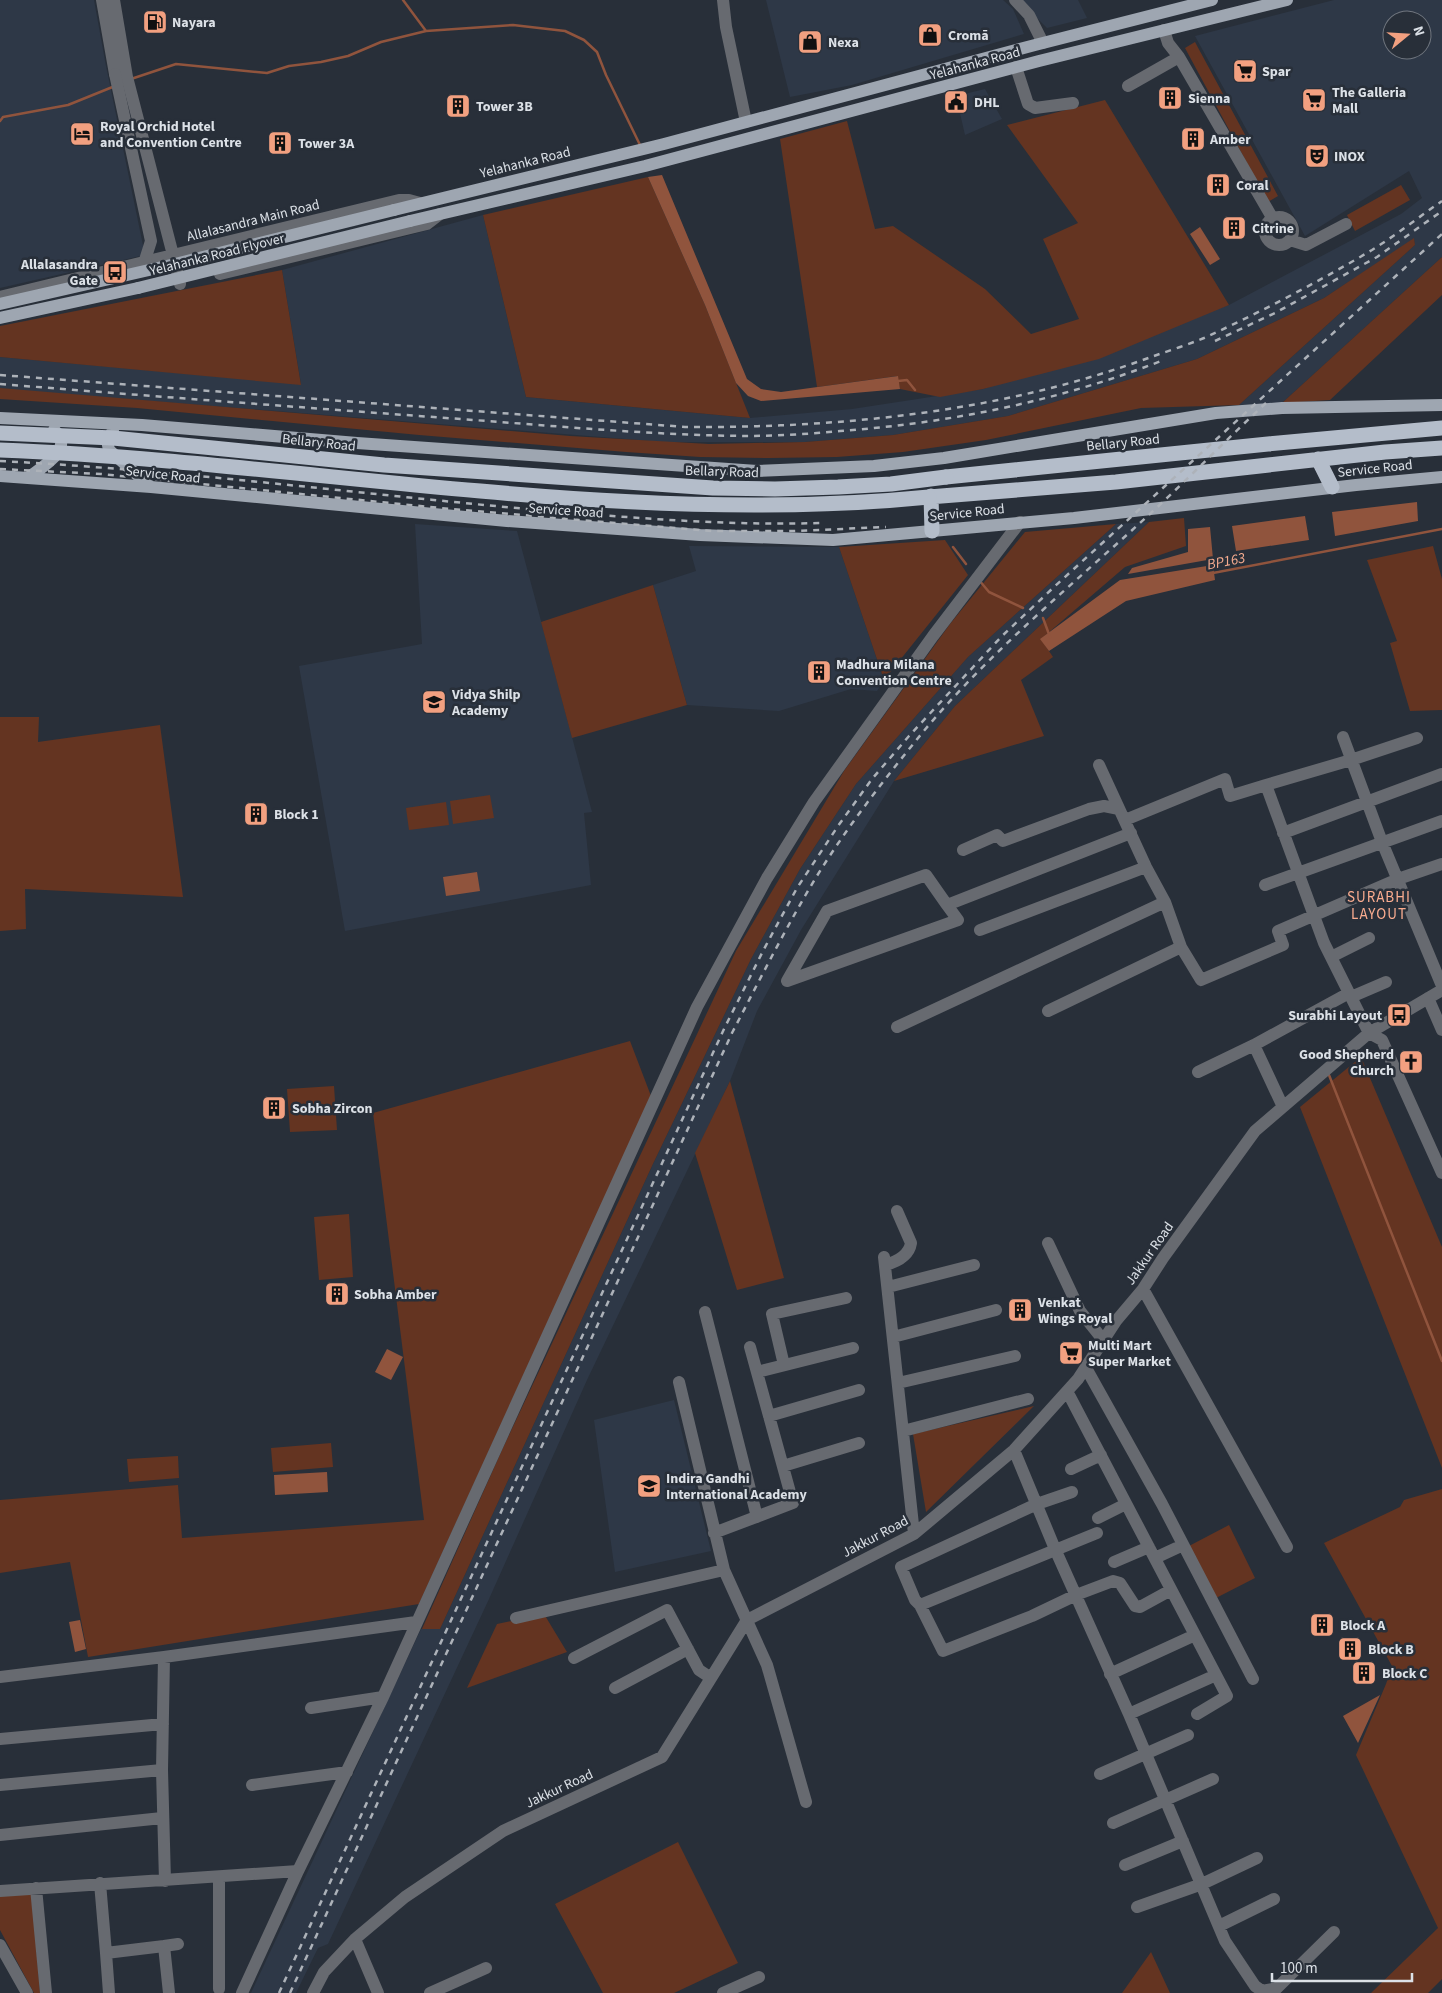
<svg xmlns="http://www.w3.org/2000/svg" width="1442" height="1993" viewBox="0 0 1442 1993" font-family="'Source Sans 3',sans-serif">
	<rect width="100%" height="100%" fill="#282f39"/>
	<!-- built -->
	<path fill="#2e3847" fill-rule="evenodd" d="M0,0H94L106,66L145,255L0,288Z
		M766,0H1003L1013,9L1024,34L852,85L790,97Z
		M1019,0H1078L1087,18L1047,28Z
		M1334,0H1442V257L1282,403L1239,405L1415,245L1414,239L1324,298L1197,359L1008,416L893,435L805,442H663L0,389V357L301,384L282,270L483,215L526,397L750,418L852,409L983,389L1229,305L1401,214L1422,198L1409,171L1305,236L1195,36ZM1392,20H1422V50H1392Z
		M985,89L1002,119L965,135L956,96Z
		M1149,522L955,706L894,781L801,930L757,1011L730,1081L587,1380L489,1599L328,1944L318,1948L296,1993H251L421,1629H440L652,1166L751,959L800,869L856,784L968,657L1116,524Z
		M415,524L517,531L592,812L584,813L591,885L345,931L299,666L422,644Z
		M689,546L839,547L884,680L877,691L851,689L779,711L687,705L653,585L696,571Z
		M674,1400L711,1551L615,1572L594,1420Z"/>
	<!-- green -->
	<path fill="#643421" d="M1195,42L1278,196L1268,202L1185,48Z
		M1105,100L1229,305L1099,359L983,389L940,397L900,389L897,376L817,387L780,139L847,121L875,229L893,226L985,289L1031,334L1079,319L1043,239L1078,223L1007,125Z
		M648,177L705,305L750,418L526,397L483,215Z
		M1401,185L1410,200L1355,231L1347,215Z
		M1414,238L1415,245L1239,405L1141,408L986,440L903,452L837,457L770,458L700,457L626,452L419,435L137,408L0,399V388L570,436L709,444L805,442L893,435L1008,416L1197,359L1324,298Z
		M1442,257V295L1330,400L1282,403Z
		M282,270L301,385L0,357V326Z
		M1184,518L1186,546L1125,567L1041,639L1053,657L1021,680L1044,736L894,781L955,706L1149,522Z
		M1116,524L968,657L856,784L800,869L751,959L652,1166L440,1629H422L502,1450L736,951L844,771L950,624L1025,532Z
		M945,540L968,575L884,680L839,547Z
		M1433,546L1442,579V710L1410,711L1390,643L1397,641L1367,560Z
		M653,585L687,705L572,738L541,622Z
		M0,717H39L38,742L160,725L183,897L25,889L26,929L0,931Z
		M490,795L494,818L453,824L450,801Z
		M446,802L449,825L409,830L406,808Z
		M630,1041L651,1096L419,1604L88,1657L70,1562L0,1573V1500L178,1485L182,1538L424,1520L373,1113Z
		M1361,1057L1442,1247V1468L1300,1107Z
		M730,1081L784,1278L737,1290L695,1153Z
		M334,1086L337,1130L290,1132L287,1089Z
		M349,1214L353,1277L319,1280L314,1217Z
		M1034,1406L926,1512L913,1434Z
		M331,1443L333,1467L273,1472L271,1448Z
		M178,1456L179,1478L129,1482L127,1459Z
		M1442,1489V1979L1428,1993H1371L1438,1928L1356,1755L1386,1684L1392,1666L1324,1543L1400,1507L1404,1500Z
		M1229,1525L1255,1578L1216,1598L1189,1546Z
		M544,1614L567,1652L467,1688L497,1624Z
		M678,1842L738,1963L674,1993H603L555,1904Z
		M32,1894L40,1993H34L0,1930V1896Z
		M1151,1952L1170,1993H1122Z"/>
	<!-- water -->
	<path fill="#90543d" d="M662,175L747,379L761,389L781,392L898,376L900,389L761,401L748,396L736,383L705,305L648,177Z
		M1200,227L1220,259L1210,265L1190,234Z
		M1417,502L1418,521L1335,536L1332,512Z
		M1305,516L1309,540L1236,551L1232,526Z
		M1210,527L1213,559L1128,574L1132,568L1188,552V529Z
		M1213,565L1215,580L1126,601L1049,651L1040,639L1120,580Z
		M477,872L480,891L446,896L443,877Z
		M387,1349L403,1357L391,1380L375,1372Z
		M327,1472L328,1492L275,1495L274,1475Z
		M80,1620L86,1649L75,1652L69,1622Z
		M1380,1695L1358,1743L1343,1716Z"/>
	<g fill="none" stroke-linecap="round" stroke-linejoin="round">
		<!-- stream -->
		<path stroke="#90543d" stroke-width="2.5" d="M403,0L426,31
			M131,79L176,64L267,73L289,66L321,62L348,56L381,42L426,31L513,25L565,31L584,40L597,52L606,75L641,147
			M0,121L3,117L68,105L115,86
			M898,381L907,380L915,390
			M953,547L966,564
			M1213,573L1442,529
			M979,580L989,592L1023,608
			M1043,618L1050,637
			M1329,1075L1442,1361"/>
		<!-- minor -->
		<path stroke="#676a70" stroke-width="12" d="M102,0L115,74
			M114,0L127,77L173,255L399,200H409L420,203
			M723,0L726,27L746,122
			M1015,0L1029,15L1043,43
			M1164,30L1168,43L1179,57L1273,219
			M1016,67L1028,104L1035,108L1073,103
			M1128,86L1179,57
			M1265 231a14 14 0 1 1 28 0a14 14 0 1 1-28 0Z
			M1290,240L1306,245L1346,224
			M220,274L427,224L440,214
			M0,297L173,255L180,284
			M1343,737L1382,842L1442,986
			M1099,765L1146,867L1165,902L1181,947L1201,980L1283,945L1278,931L1398,879L1442,864
			M1266,785L1351,760L1417,738
			M1125,820L1225,779L1230,796L1266,785L1324,943L1369,1033L1382,1040L1442,1173
			M1283,833L1442,774
			M963,850L997,835L1003,841L1089,809L1104,806L1119,809
			M1265,885L1442,821
			M947,905L926,875L827,911L787,981L958,920L947,905L1131,833
			M980,930L1146,867
			M1331,957L1369,938
			M1351,997L1386,982
			M1428,998L1442,1030
			M1048,1011L1181,947
			M897,1027L1165,902
			M1254,1045L1283,1107
			M1198,1072L1254,1045L1349,993
			M1048,1243L1080,1311L1104,1341
			M884,1257L914,1534
			M885,1265C896,1262 909,1256 911,1243L897,1211
			M888,1287L974,1265
			M1143,1289L1287,1547
			M705,1312L757,1517
			M893,1337L996,1310
			M784,1365L772,1314L846,1298
			M1086,1368L1162,1504L1253,1679
			M757,1372L853,1348
			M679,1382L724,1570L767,1665L806,1802
			M898,1383L1015,1356
			M1067,1391L1227,1696L1197,1714
			M769,1416L859,1390
			M903,1431L1028,1399
			M1014,1450L1055,1549L1129,1714L1225,1941L1255,1986L1262,1991L1277,1988L1334,1932
			M783,1466L859,1443
			M1071,1469L1101,1455
			M1072,1492L1037,1504L901,1567L915,1600L920,1605L943,1651L1032,1616L1076,1595L1113,1581L1120,1583L1135,1606L1140,1607L1171,1590
			M1098,1518L1126,1504
			M714,1533L793,1503L750,1347
			M1155,1558L1183,1545
			M1114,1562L1149,1547
			M920,1605L1097,1533
			M516,1618L724,1570
			M164,1657L162,1770L165,1881
			M574,1658L667,1610L699,1670L711,1678
			M1110,1674L1195,1635
			M0,1677L164,1657L416,1622
			M615,1688L688,1649
			M311,1708L383,1697
			M1129,1714L1216,1675
			M0,1739L163,1724
			M1100,1774L1188,1735
			M0,1785L162,1770
			M252,1785L347,1772
			M1113,1823L1213,1779
			M0,1835L162,1818
			M1125,1865L1183,1841
			M100,1883L106,1953L164,1946L169,1993
			M36,1888L46,1993
			M0,1891L298,1871
			M1137,1907L1202,1884L1257,1858
			M1219,1926L1274,1899
			M355,1939L378,1993
			M0,1945L27,1993
			M164,1946L178,1944
			M106,1953L109,1993
			M219,1989V1877
			M242,1993L298,1871L383,1697L697,1007L767,878L814,802L933,636L1020,522
			M313,1993L324,1972L355,1939L405,1897L503,1831L662,1757L747,1620L914,1534L1014,1450L1078,1379L1116,1321L1143,1289L1163,1258L1255,1131L1369,1033L1442,990
			M430,1993L486,1968
			M723,1993L759,1977"/>
		<!-- major -->
		<path stroke="#9ea6b1" stroke-width="12" d="M394,210L664,144L1035,45L1212,0
			M410,221L645,166L1039,61L1287,0
			M0,318L138,288
			M0,418L142,425L357,443L757,471L874,466L944,458L1216,413L1282,408L1442,405
			M113,431L107,440L109,450L151,487
			M0,476L151,487L507,521L700,535L833,540L1074,518L1356,485L1442,477
			M29,477C42,467 76,448 54,430"/>
		<!-- highway -->
		<path stroke="#b4bdca" stroke-width="15" d="M1318,459L1332,487
			M946,477L1268,444L1442,428
			M931,496L932,531
			M929,497L1116,482L1385,452L1442,448"/>
		<!-- rail -->
		<path stroke="#adb2b9" stroke-width="2.5" stroke-dasharray="6 6" stroke-linecap="butt" d="M1215,341L1275,313L1377,257L1442,211
			M0,375L685,427C843,428 1002,412 1151,357C1168,351 1187,345 1204,338C1261,312 1318,282 1372,250C1396,235 1419,217 1442,201
			M0,384C149,396 297,407 446,418C546,425 646,435 746,436C777,436 809,434 840,431C950,423 1058,401 1161,361
			M0,461C176,470 351,493 527,509C624,517 722,526 820,523
			M0,469L101,474L450,509L712,531H795L886,527
			M279,1993L724,1029L764,949L797,888L838,826L872,779L909,736L1001,637L1054,587L1442,234
			M290,1993L732,1033C756,987 779,941 805,896C836,842 875,791 914,743C983,657 1070,587 1151,513C1190,477 1227,439 1266,403"/>
		<!-- minor-bridge -->
		<path stroke="#676a70" stroke-width="12" d="M115,74L151,241L145,260L133,273"/>
		<!-- major-bridge -->
		<path stroke="#9ea6b1" stroke-width="12" d="M138,288L410,221
			M0,304L171,265L394,210"/>
		<!-- highway-bridge -->
		<path stroke="#b4bdca" stroke-width="15" d="M0,433L113,438L384,465L713,488L775,489L838,487L891,484L946,477
			M0,450C308,462 620,528 929,497"/>
	</g>
	<!-- icons -->
	<defs>
		<symbol id="fuel-square" viewBox="-11 -11 22 22"><rect x="-9" y="-9" width="18" height="18" rx="4" fill="#f2a080" stroke="#282f39"/><path d="M-5.5-6h7V0h2V4h1.3V-2.5L3-4.5l.8-.8L6-3V5H2.5V1h-1V6h-7ZM-4.2-4.7v3.2H.2V-4.7Z" fill="#111"/></symbol>
		<symbol id="shop-square" viewBox="-11 -11 22 22"><rect x="-9" y="-9" width="18" height="18" rx="4" fill="#f2a080" stroke="#282f39"/><path d="M-5-2.5h2.3a2.7 3.5 0 0 1 5.4 0H5L5.5 6h-11ZM-1.5-2.5h3a1.5 2.3 0 0 0-3 0Z" fill="#111"/></symbol>
		<symbol id="supermarket-square" viewBox="-11 -11 22 22"><rect x="-9" y="-9" width="18" height="18" rx="4" fill="#f2a080" stroke="#282f39"/><path d="M-6-5.5h2.5l.6 2H6L4.5 2H-2.5L-4.4-4H-6ZM-1.5 3.2a1.3 1.3 0 1 0 .1 0ZM3 3.2a1.3 1.3 0 1 0 .1 0Z" fill="#111"/></symbol>
		<symbol id="building-square" viewBox="-11 -11 22 22"><rect x="-9" y="-9" width="18" height="18" rx="4" fill="#f2a080" stroke="#282f39"/><path d="M-4-6H4V6H1V3H-1V6H-4ZM-2.5-4.3h1.7v1.8h-1.7ZM.8-4.3h1.7v1.8H.8ZM-2.5-1h1.7V.8h-1.7ZM.8-1h1.7V.8H.8Z" fill="#111"/></symbol>
		<symbol id="civic-square" viewBox="-11 -11 22 22"><rect x="-9" y="-9" width="18" height="18" rx="4" fill="#f2a080" stroke="#282f39"/><path d="M-.6-6.5H3V-4.5H.6V-3L4-1V1h2V6H-6V1h2V-1L-.6-3ZM-1.2 2.5V6h2.4V2.5Z" fill="#111"/></symbol>
		<symbol id="hotel-square" viewBox="-11 -11 22 22"><rect x="-9" y="-9" width="18" height="18" rx="4" fill="#f2a080" stroke="#282f39"/><path d="M-6-4.5h1.5V1H6V5H4.5V3h-9V5H-6ZM-4 0a1.8 1.8 0 1 1 3.6 0ZM.5 0V-2.5h3Q6-2.5 6 0Z" fill="#111"/></symbol>
		<symbol id="theatre-square" viewBox="-11 -11 22 22"><rect x="-9" y="-9" width="18" height="18" rx="4" fill="#f2a080" stroke="#282f39"/><path d="M-5-5.5Q0-4 5-5.5V0Q5 5 0 6Q-5 5-5 0ZM-3.3-2.5H-1v1.5H-3.3ZM1-2.5H3.3v1.5H1ZM-2.8 1Q0 5.5 2.8 1Z" fill="#111"/></symbol>
		<symbol id="bus-square" viewBox="-11 -11 22 22"><rect x="-9" y="-9" width="18" height="18" rx="4" fill="#f2a080" stroke="#282f39"/><path d="M-5-6H5V4H4V6H2V4H-2V6H-4V4H-5ZM-3.5-4V0h7V-4ZM-3.5 1.2v1.5H-2V1.2ZM2 1.2v1.5H3.5V1.2Z" fill="#111"/></symbol>
		<symbol id="school-square" viewBox="-11 -11 22 22"><rect x="-9" y="-9" width="18" height="18" rx="4" fill="#f2a080" stroke="#282f39"/><path d="M0-5L7-2L0 1L-7-2ZM-4 1L0 2.5L4 1V4Q0 6-4 4Z" fill="#111"/></symbol>
		<symbol id="church-square" viewBox="-11 -11 22 22"><rect x="-9" y="-9" width="18" height="18" rx="4" fill="#f2a080" stroke="#282f39"/><path d="M-1.2-6h2.4v3.5h3.3v2.4h-3.3V6h-2.4V-.1h-3.3v-2.4h3.3Z" fill="#111"/></symbol>
	</defs>
	<g fill-rule="evenodd">
		<use href="#fuel-square" x="141" y="8" width="28" height="28"/>
		<use href="#shop-square" x="916" y="21" width="28" height="28"/>
		<use href="#shop-square" x="796" y="28" width="28" height="28"/>
		<use href="#supermarket-square" x="1231" y="57" width="28" height="28"/>
		<use href="#building-square" x="1156" y="84" width="28" height="28"/>
		<use href="#supermarket-square" x="1300" y="86" width="28" height="28"/>
		<use href="#civic-square" x="942" y="88" width="28" height="28"/>
		<use href="#building-square" x="444" y="92" width="28" height="28"/>
		<use href="#hotel-square" x="68" y="120" width="28" height="28"/>
		<use href="#building-square" x="1179" y="125" width="28" height="28"/>
		<use href="#building-square" x="266" y="129" width="28" height="28"/>
		<use href="#theatre-square" x="1303" y="142" width="28" height="28"/>
		<use href="#building-square" x="1204" y="171" width="28" height="28"/>
		<use href="#building-square" x="1220" y="214" width="28" height="28"/>
		<use href="#bus-square" x="101" y="258" width="28" height="28"/>
		<use href="#building-square" x="805" y="658" width="28" height="28"/>
		<use href="#school-square" x="420" y="688" width="28" height="28"/>
		<use href="#building-square" x="242" y="800" width="28" height="28"/>
		<use href="#bus-square" x="1385" y="1001" width="28" height="28"/>
		<use href="#church-square" x="1397" y="1048" width="28" height="28"/>
		<use href="#building-square" x="260" y="1094" width="28" height="28"/>
		<use href="#building-square" x="323" y="1280" width="28" height="28"/>
		<use href="#building-square" x="1006" y="1296" width="28" height="28"/>
		<use href="#supermarket-square" x="1057" y="1339" width="28" height="28"/>
		<use href="#school-square" x="635" y="1472" width="28" height="28"/>
		<use href="#building-square" x="1308" y="1611" width="28" height="28"/>
		<use href="#building-square" x="1336" y="1635" width="28" height="28"/>
		<use href="#building-square" x="1350" y="1659" width="28" height="28"/>
	</g>
	<g text-anchor="middle" stroke-width="5" stroke-linejoin="round" paint-order="stroke">
		<!-- poi labels -->
		<g font-size="14" font-weight="bold" fill="#dce1e7" stroke="#282f39" text-anchor="start">
			<text x="172" y="27">Nayara</text>
			<text x="948" y="40">Cromā</text>
			<text x="828" y="47">Nexa</text>
			<text x="1262" y="76">Spar</text>
			<text x="1332" y="97">The Galleria<tspan x="1332" dy="16">Mall</tspan></text>
			<text x="1188" y="103">Sienna</text>
			<text x="974" y="107">DHL</text>
			<text x="476" y="111">Tower 3B</text>
			<text x="100" y="131">Royal Orchid Hotel<tspan x="100" dy="16">and Convention Centre</tspan></text>
			<text x="1210" y="144">Amber</text>
			<text x="298" y="148">Tower 3A</text>
			<text x="1334" y="161">INOX</text>
			<text x="1236" y="190">Coral</text>
			<text x="1252" y="233">Citrine</text>
			<text x="98" y="269" text-anchor="end">Allalasandra<tspan x="98" dy="16">Gate</tspan></text>
			<text x="836" y="669">Madhura Milana<tspan x="836" dy="16">Convention Centre</tspan></text>
			<text x="452" y="699">Vidya Shilp<tspan x="452" dy="16">Academy</tspan></text>
			<text x="274" y="819">Block 1</text>
			<text x="1382" y="1020" text-anchor="end">Surabhi Layout</text>
			<text x="1394" y="1059" text-anchor="end">Good Shepherd<tspan x="1394" dy="16">Church</tspan></text>
			<text x="292" y="1113">Sobha Zircon</text>
			<text x="354" y="1299">Sobha Amber</text>
			<text x="1038" y="1307">Venkat<tspan x="1038" dy="16">Wings Royal</tspan></text>
			<text x="1088" y="1350">Multi Mart<tspan x="1088" dy="16">Super Market</tspan></text>
			<text x="666" y="1483">Indira Gandhi<tspan x="666" dy="16">International Academy</tspan></text>
			<text x="1340" y="1630">Block A</text>
			<text x="1368" y="1654">Block B</text>
			<text x="1382" y="1678">Block C</text>
		</g>
		<!-- street labels -->
		<g font-size="14" fill="#dce1e7" stroke="#282f39">
			<text transform="translate(975 63) rotate(-15)" y="5">Yelahanka Road</text>
			<text transform="translate(525 162) rotate(-14)" y="5">Yelahanka Road</text>
			<text transform="translate(253 220) rotate(-14)" y="5">Allalasandra Main Road</text>
			<text transform="translate(217 254) rotate(-14)" y="5">Yelahanka Road Flyover</text>
			<text transform="translate(319 442) rotate(6)" y="5">Bellary Road</text>
			<text transform="translate(1123 442) rotate(-6)" y="5">Bellary Road</text>
			<text transform="translate(1375 468) rotate(-6)" y="5">Service Road</text>
			<text transform="translate(722 471) rotate(2)" y="5">Bellary Road</text>
			<text transform="translate(163 474) rotate(6)" y="5">Service Road</text>
			<text transform="translate(566 510) rotate(4)" y="5">Service Road</text>
			<text transform="translate(967 512) rotate(-6)" y="5">Service Road</text>
			<text transform="translate(1149 1253) rotate(-55)" y="5">Jakkur Road</text>
			<text transform="translate(875 1536) rotate(-28)" y="5">Jakkur Road</text>
			<text transform="translate(559 1788) rotate(-25)" y="5">Jakkur Road</text>
		</g>
		<!-- water labels -->
		<g font-size="15" font-style="italic" fill="#f4ab8f" stroke="#282f39">
			<text transform="translate(1226 561) rotate(-11)" y="5">BP163</text>
		</g>
		<!-- neighbourhood labels -->
		<g font-size="15" letter-spacing="1" fill="#fbad90" stroke="#282f39">
			<text x="1379" y="902">SURABHI<tspan x="1379" dy="17">LAYOUT</tspan></text>
		</g>
	</g>
	<!-- north arrow -->
	<g transform="translate(1407 35) rotate(72)"><circle r="24" fill="#282f39" stroke="#70767f"/>
	<path d="M0-4L9 19L0 12L-9 19Z" fill="#f2a080"/>
	<text y="-8" font-size="14" font-weight="bold" text-anchor="middle" fill="#dce1e7">N</text>
	</g>
	<!-- scale -->
	<path d="M1272 1973v8h140v-8" fill="none" stroke="#dce1e7" stroke-width="2.5"/>
	<text x="1280" y="1973" font-size="15" fill="#dce1e7" stroke="#282f39" stroke-width="4" paint-order="stroke">100 m</text>
</svg>
